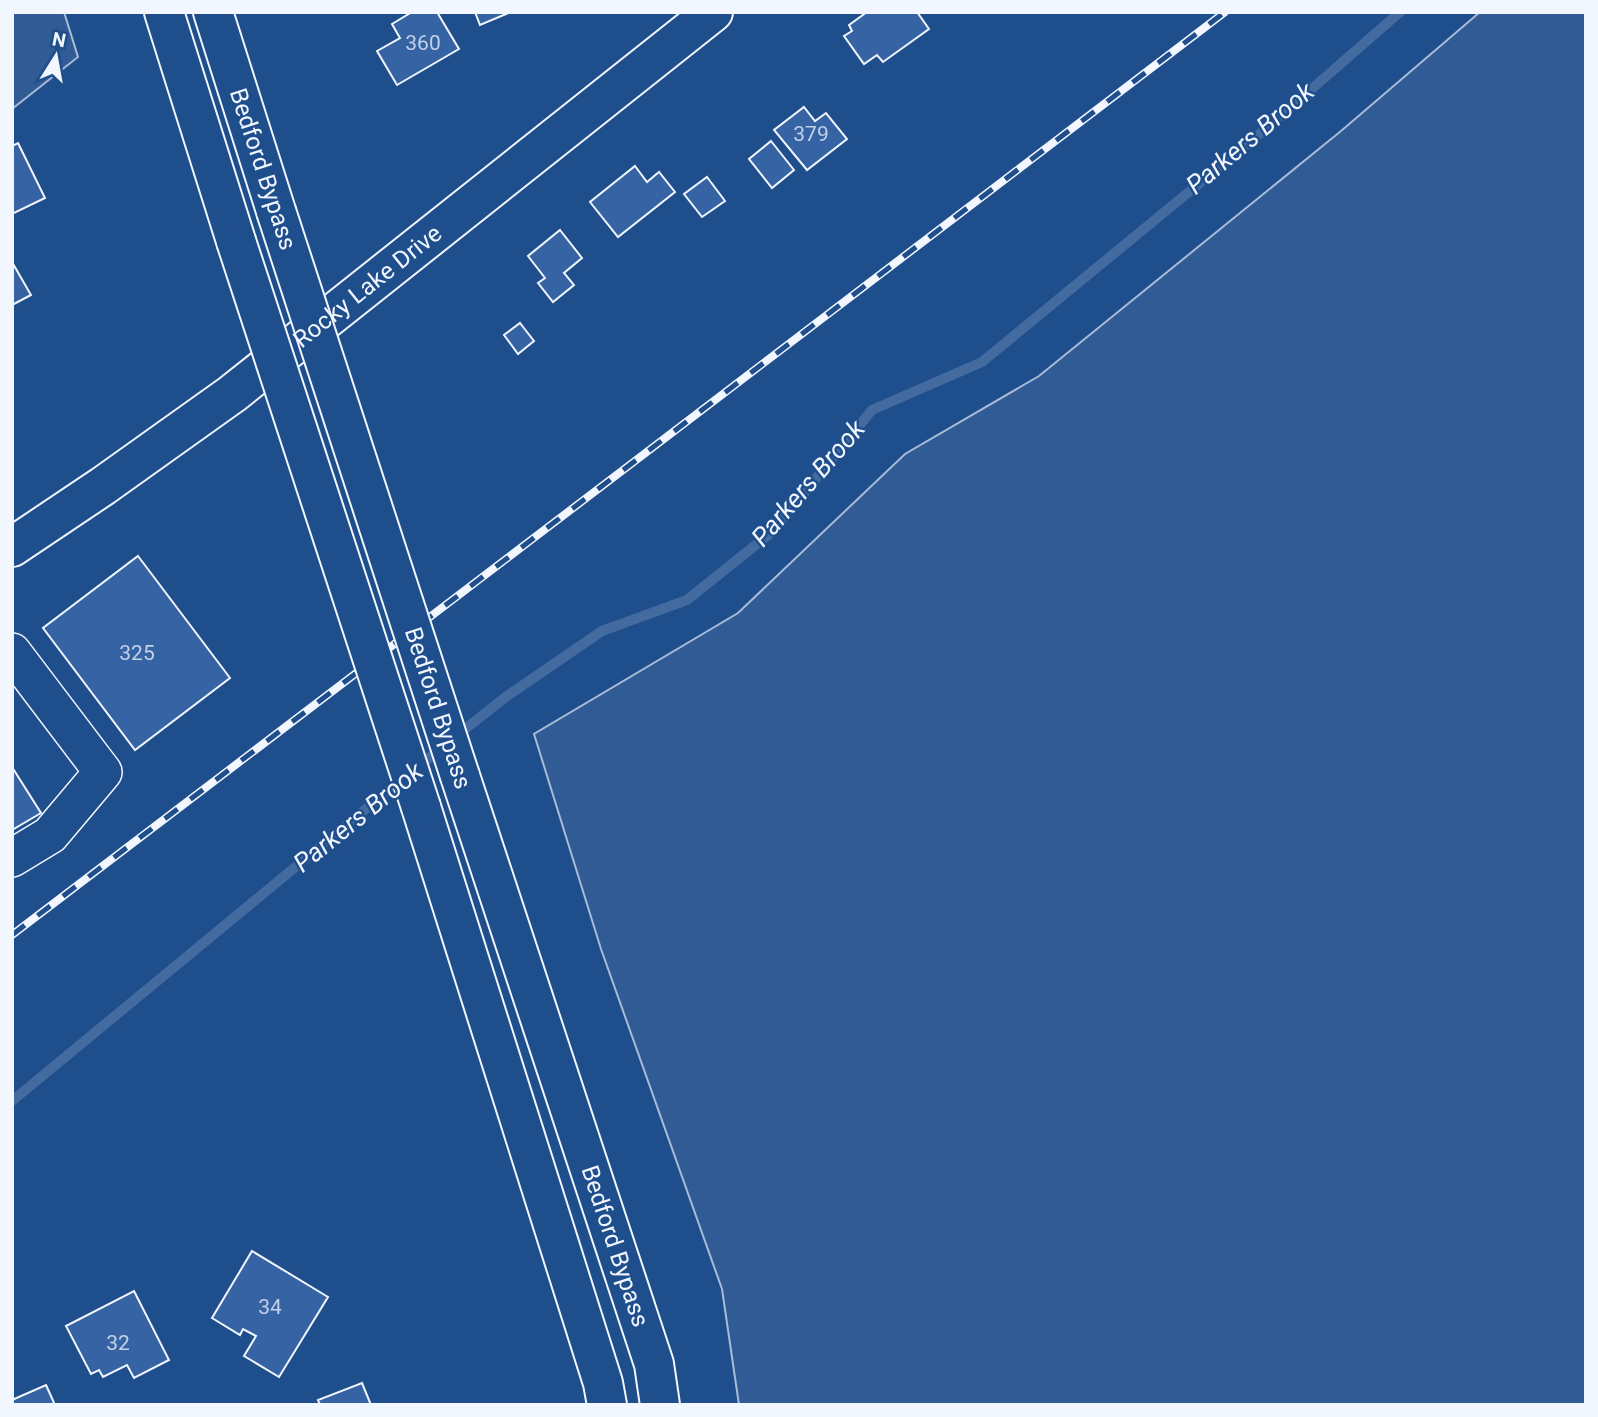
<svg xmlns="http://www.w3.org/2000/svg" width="1598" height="1417" viewBox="0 0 1598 1417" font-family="Roboto,sans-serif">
	<rect width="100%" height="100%" fill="#1f4e8c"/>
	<!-- green -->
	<path fill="#305b95" stroke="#a8bbd7" stroke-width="2" d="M12,12H64L78,57L12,109Z
		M1480,12H1586V1405H739L722,1289L601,949L534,734L738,613L905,454L1039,376L1341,131Z"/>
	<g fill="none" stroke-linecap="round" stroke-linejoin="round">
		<!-- stream -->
		<path stroke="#446ba0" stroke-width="10" d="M455,737L507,696L602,631L687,600L773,531L872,410L982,362L1268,127L1400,12
			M417,768L443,747
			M12,1101L402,779"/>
	</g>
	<!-- building -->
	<path fill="#3563a3" stroke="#f2f6ff" stroke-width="2" d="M412,12H437L459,49L397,85L377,51L400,38L392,24Z
		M475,12H511L480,25Z
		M867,12H917L929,29L883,62L877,55L864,64L844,36L852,31L849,25Z
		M804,107L815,121L826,113L847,139L807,170L774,130Z
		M771,141L794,170L772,188L749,159Z
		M18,143L45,198L12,214V146Z
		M635,166L647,182L659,172L675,192L618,237L590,202Z
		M707,177L725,201L702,217L684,194Z
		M560,230L582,258L564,273L574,285L553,302L538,283L545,278L528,256Z
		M12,262L31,295L12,305Z
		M520,323L534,341L518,354L504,335Z
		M138,556L230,678L135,750L43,628Z
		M12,767L41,813L12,830Z
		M252,1251L328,1297L279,1377L244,1356L256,1336L243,1329L240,1335L212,1318Z
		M134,1291L169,1360L134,1378L127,1365L103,1377L99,1370L91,1374L66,1326Z
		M362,1383L371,1405H320L318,1400Z
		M46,1385L55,1405H12V1400Z"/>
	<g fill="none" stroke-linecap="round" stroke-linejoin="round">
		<defs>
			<path id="minor" d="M12,652L103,772L50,835L12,858"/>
			<g id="major">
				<path id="s1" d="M12,547L103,486L232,394L713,12"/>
			</g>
			<g id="highway">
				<path d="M164,12L236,241"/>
				<path d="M213,12L276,211"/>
				<path id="s2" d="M460,776L654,1364L660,1405"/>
				<path d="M421,807L603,1383L607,1405"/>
			</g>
		</defs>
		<!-- minor casing -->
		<use href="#minor" stroke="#f2f6ff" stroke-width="40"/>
		<!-- major casing -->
		<use href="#major" stroke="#f2f6ff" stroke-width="42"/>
		<!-- highway casing -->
		<use href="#highway" stroke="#f2f6ff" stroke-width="42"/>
		<!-- minor -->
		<use href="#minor" stroke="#1f4e8c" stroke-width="37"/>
		<!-- major -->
		<use href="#major" stroke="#1f4e8c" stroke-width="38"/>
		<!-- highway -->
		<use href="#highway" stroke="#1f4e8c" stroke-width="38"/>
		<defs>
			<path id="rail" d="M12,935L1225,12"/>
		</defs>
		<!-- rail casing -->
		<use href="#rail" stroke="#f2f6ff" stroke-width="8"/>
		<!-- rail -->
		<use href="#rail" stroke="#1f4e8c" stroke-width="5" stroke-dasharray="16" stroke-linecap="butt"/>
		<defs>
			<path id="highway-bridge" d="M276,211L460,776
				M236,241L421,807"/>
		</defs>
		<!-- highway-bridge casing -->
		<use href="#highway-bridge" stroke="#f2f6ff" stroke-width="42" stroke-linecap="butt"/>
		<!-- highway-bridge -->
		<use href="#highway-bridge" stroke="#1f4e8c" stroke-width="38"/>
	</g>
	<g text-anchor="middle" stroke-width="5" stroke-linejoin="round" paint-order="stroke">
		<!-- number labels -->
		<g font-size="21" fill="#c3d1e8">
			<text x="423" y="50">360</text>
			<text x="811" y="141">379</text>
			<text x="137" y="660">325</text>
			<text x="270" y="1314">34</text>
			<text x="118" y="1350">32</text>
		</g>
		<!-- street labels -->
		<g font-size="24" fill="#f2f6ff" stroke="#1f4e8c">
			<text transform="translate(263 169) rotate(72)" y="8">Bedford Bypass</text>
			<text dy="8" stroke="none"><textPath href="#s1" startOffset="441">Rocky Lake Drive</textPath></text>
			<text transform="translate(438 708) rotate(72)" y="8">Bedford Bypass</text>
			<text dy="8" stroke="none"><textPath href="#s2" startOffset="495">Bedford Bypass</textPath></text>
		</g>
		<!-- water labels -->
		<g font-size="26" font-style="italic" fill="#f2f6ff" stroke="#1f4e8c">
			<text transform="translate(1250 138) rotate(-40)" y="9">Parkers Brook</text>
			<text transform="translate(808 483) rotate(-49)" y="9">Parkers Brook</text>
			<text transform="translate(358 817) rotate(-39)" y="9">Parkers Brook</text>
		</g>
	</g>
	<!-- border -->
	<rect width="1598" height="1417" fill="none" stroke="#f2f6ff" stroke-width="28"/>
	<!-- north arrow -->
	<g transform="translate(56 56) rotate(11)" stroke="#1f4e8c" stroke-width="5" paint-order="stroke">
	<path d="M0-5L12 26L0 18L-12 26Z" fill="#f2f6ff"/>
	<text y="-10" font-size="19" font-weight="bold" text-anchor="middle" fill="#f2f6ff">N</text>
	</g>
</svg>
